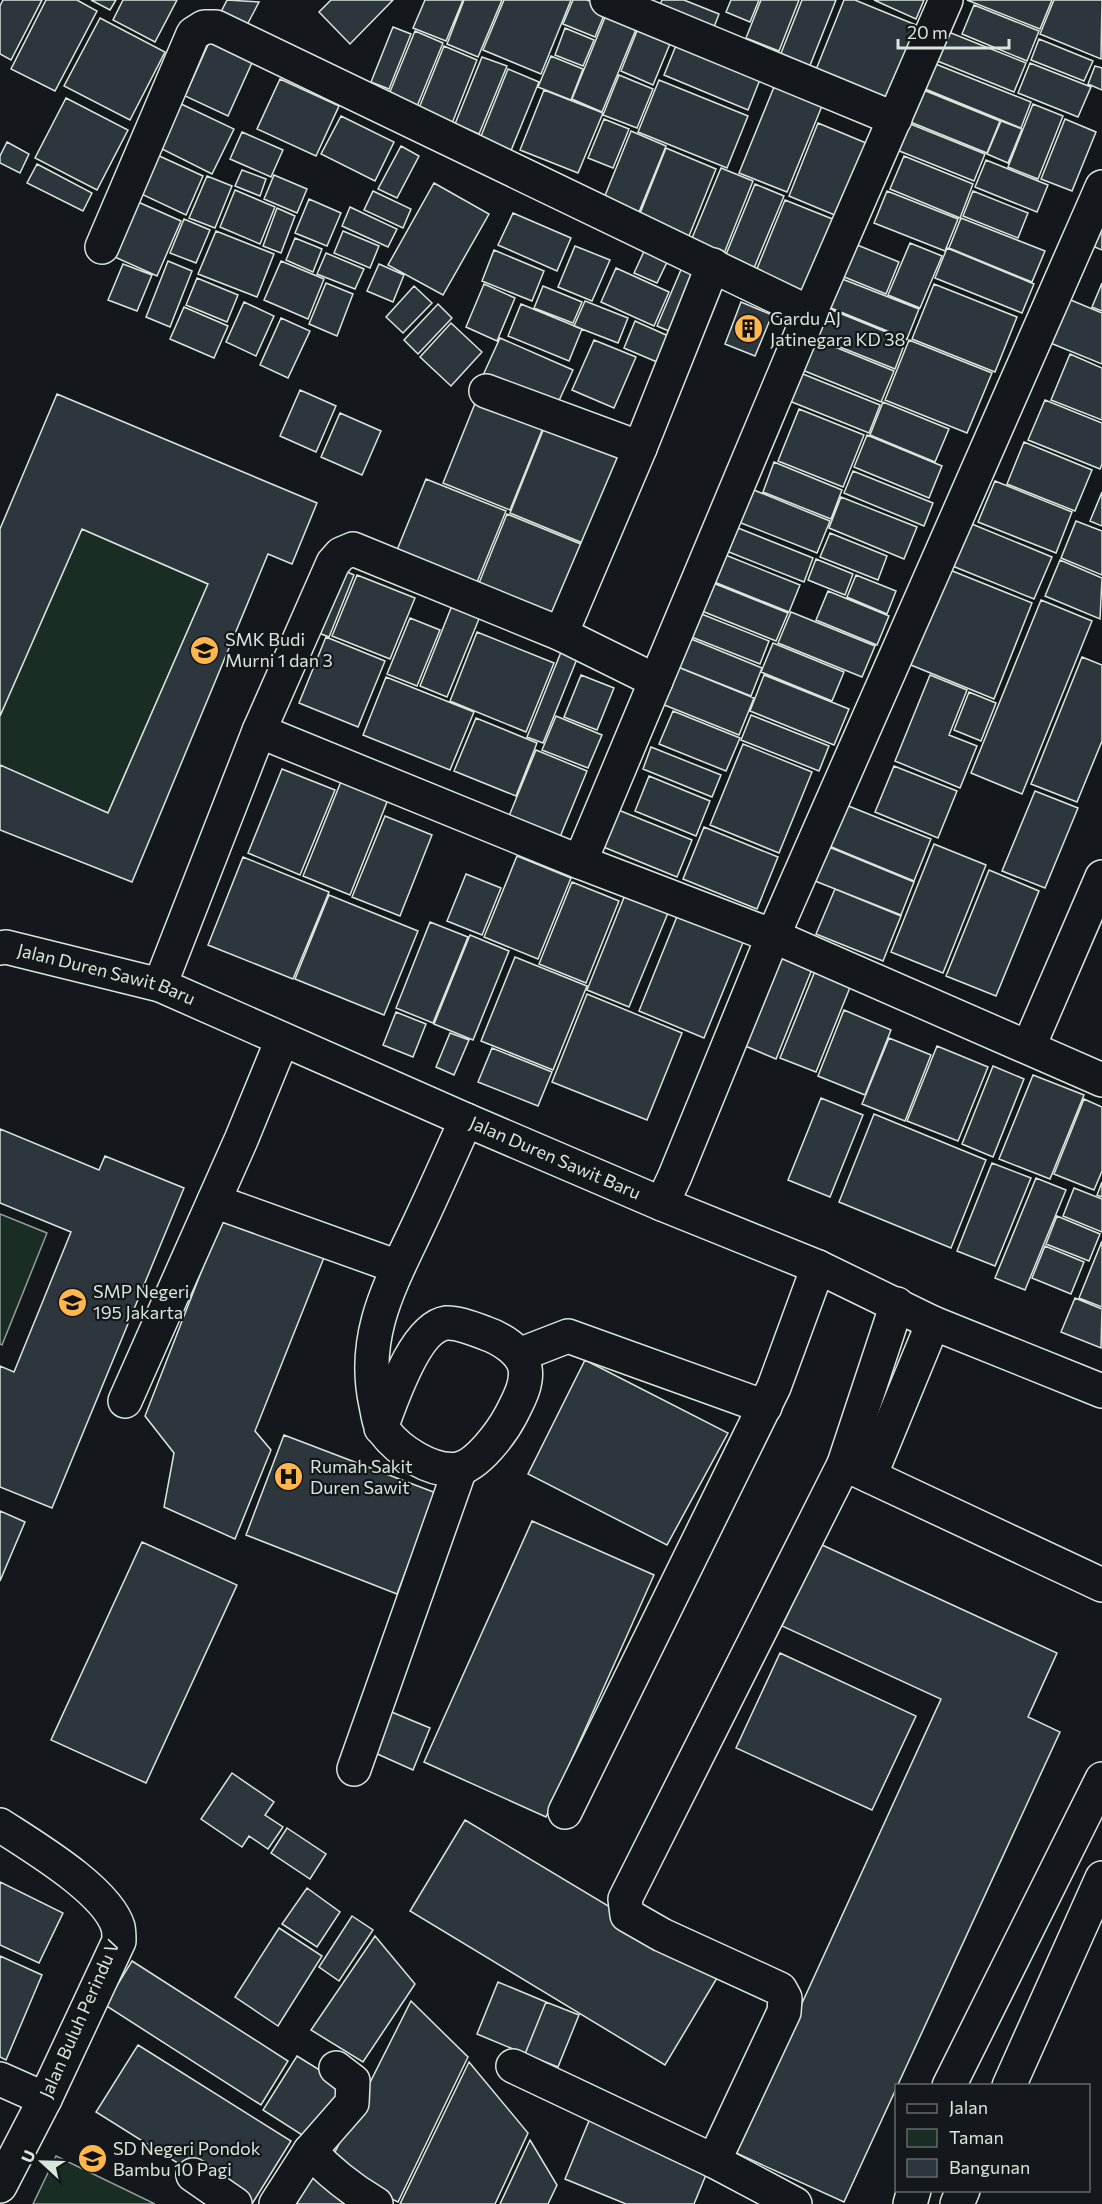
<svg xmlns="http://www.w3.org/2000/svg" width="1102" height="2204" viewBox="0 0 1102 2204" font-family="Commissioner,sans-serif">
	<rect width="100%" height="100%" fill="#14181c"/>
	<!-- green -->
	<path fill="#1a2d24" stroke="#939e99" stroke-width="1.5" d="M82,529L208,584L108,813L0,765V716Z
		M0,1214L47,1233L2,1345L0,1344Z
		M56,2156L155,2204H33Z"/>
	<!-- building -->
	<path fill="#2c363c" stroke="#d8e6dc" stroke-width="1.5" d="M3,0H42L11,60L0,54V6Z
		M46,0H77L97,11L55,91L11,69Z
		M91,0H116L110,10Z
		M123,0H177L155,42L113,20Z
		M227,0L259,2L247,25L221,12Z
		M331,0H393L350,44L319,12Z
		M425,0H463L446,41L413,28Z
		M464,0H502L478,57L447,44Z
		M504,0H571L541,74L483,50Z
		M573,0H587L607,8L595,37L563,24Z
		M662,0H684L719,14L711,35L656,13Z
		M731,0H759L750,22L726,12Z
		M761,0H799L779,51L746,38Z
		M802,0H836L805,78L776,66Z
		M844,0H855L916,25L884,105L813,77Z
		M874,0H924L916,19Z
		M967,0H1052L1040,29Z
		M1054,0H1102L1101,59L1040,34Z
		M974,5L1039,31L1027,61L962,34Z
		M608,10L639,22L602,112L572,99Z
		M100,18L165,52L130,120L64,86Z
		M639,26L672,39L653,85L621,71Z
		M393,27L411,34L389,89L371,82Z
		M936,27L1026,63L1014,92L925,56Z
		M565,28L594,40L583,66L555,55Z
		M415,31L443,43L413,116L385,104Z
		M212,36L255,56L228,116L185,96Z
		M1039,39L1093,61L1084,81L1031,60Z
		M677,43L761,77L748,110L664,75Z
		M444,46L477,60L451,126L417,113Z
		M551,56L583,69L571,100L538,87Z
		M482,57L507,66L479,134L455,124Z
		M923,59L1031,102L1021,128L913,84Z
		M1030,63L1091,87L1078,117L1018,93Z
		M1095,66L1102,68V90L1088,84Z
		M508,69L539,82L506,163L475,151Z
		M619,75L653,89L637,128L603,115Z
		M280,79L339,106L316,156L257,129Z
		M659,80L748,116L727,168L638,132Z
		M911,85L1000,121L987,153L898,117Z
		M774,87L822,106L787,192L739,173Z
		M544,90L603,113L578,173L520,150Z
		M66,98L128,130L97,190L35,158Z
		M177,102L234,129L212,174L156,146Z
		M1033,104L1063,116L1038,179L1008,167Z
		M341,116L394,142L375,181L321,154Z
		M604,119L629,129L613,168L588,158Z
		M898,119L985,154L974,181L887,146Z
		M1065,119L1096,132L1072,191L1041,179Z
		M1001,121L1022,129L1008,163L987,154Z
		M818,123L866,143L837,216L789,196Z
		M631,131L666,146L637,217L602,203Z
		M242,132L283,150L271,177L230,159Z
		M7,142L29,154L20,173L0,163V156Z
		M401,146L419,156L397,198L378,189Z
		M666,148L716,169L687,241L637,221Z
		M155,154L203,176L186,215L137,192Z
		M904,156L973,184L960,218L890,189Z
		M986,160L1048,185L1037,212L975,187Z
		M37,164L92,193L83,211L27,183Z
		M721,168L753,181L723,256L690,243Z
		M242,170L266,179L260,196L235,186Z
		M274,175L307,189L297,213L264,199Z
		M207,176L232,186L215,228L189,218Z
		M434,183L489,214L443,295L388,265Z
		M755,184L784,196L754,268L725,257Z
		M235,190L275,207L260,244L220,227Z
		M373,191L411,209L403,228L364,210Z
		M887,191L958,219L945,251L874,223Z
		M973,191L1028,213L1018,238L963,216Z
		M129,198L181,221L157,276L106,253Z
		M309,199L341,213L327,246L295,233Z
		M785,200L835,220L804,296L754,276Z
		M350,207L397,229L388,247L342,226Z
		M277,208L295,216L281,253L263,246Z
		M513,213L571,238L557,271L498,245Z
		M1102,215V250L1090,245Z
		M961,218L1045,251L1032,282L949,248Z
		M184,219L210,230L196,263L170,253Z
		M216,231L274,254L257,297L198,274Z
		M343,231L379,246L370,268L334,253Z
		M295,238L322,249L313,272L286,260Z
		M845,240L899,262L886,294L832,272Z
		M910,243L942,256L920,308L888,295Z
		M575,246L610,260L592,301L558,287Z
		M646,247L669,258L657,283L634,273Z
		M947,248L1034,284L1022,313L935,278Z
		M494,250L544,271L532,301L482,281Z
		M326,253L364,269L355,289L317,274Z
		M168,261L192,271L170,327L146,317Z
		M281,261L324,279L308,319L264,300Z
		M123,264L152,275L137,311L108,300Z
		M379,264L404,275L393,302L367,291Z
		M683,265L701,273L676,334L657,326Z
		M616,268L669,292L654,326L601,302Z
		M832,275L919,309L907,339L821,304Z
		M197,278L238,295L227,322L186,305Z
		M326,283L353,294L337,336L309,324Z
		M1102,283V311L1092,307Z
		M484,284L515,298L497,341L466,327Z
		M934,284L1017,317L995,372L912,339Z
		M414,286L432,303L403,333L386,317Z
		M543,286L582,302L573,323L534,308Z
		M1066,298L1102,313V364L1048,342Z
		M585,301L628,318L618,343L574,326Z
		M244,302L274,316L256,356L226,342Z
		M741,302L772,315L755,356L725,344Z
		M438,304L452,318L418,354L404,340Z
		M521,304L582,329L569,361L508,336Z
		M817,304L906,340L895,369L805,333Z
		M184,307L228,326L214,358L170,339Z
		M281,318L310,331L288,378L260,365Z
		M635,321L675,339L664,365L624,348Z
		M451,323L482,352L451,386L420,357Z
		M803,334L894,371L881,402L790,365Z
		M500,338L573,370L557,405L484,373Z
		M594,340L636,357L614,408L572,390Z
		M909,340L992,373L967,433L885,400Z
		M1070,354L1102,368V420L1051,400Z
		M788,368L880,405L869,433L777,396Z
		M300,390L336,406L316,452L280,436Z
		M57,394L317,503L292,564L268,554L132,882L0,830V765L108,813L208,584L82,529L0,716V529Z
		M1045,400L1102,423V464L1100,469L1028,440Z
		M476,401L543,428L510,510L443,483Z
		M883,402L949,429L935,462L870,435Z
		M799,409L864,435L843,487L778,461Z
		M340,413L381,431L362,475L321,457Z
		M544,428L630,462L595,548L510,513Z
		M867,435L942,466L929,498L854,467Z
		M1024,442L1092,470L1075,511L1007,484Z
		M774,462L842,490L831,519L763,492Z
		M853,471L933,503L924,526L844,493Z
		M426,479L506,511L475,587L395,555Z
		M995,481L1072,512L1056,553L978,522Z
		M749,488L830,521L817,553L736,521Z
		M1102,492V526L1090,521Z
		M841,497L917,527L904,559L829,528Z
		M507,514L588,547L556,626L475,593Z
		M1076,521L1102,531V575L1061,558Z
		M967,522L1052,557L1034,599L950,565Z
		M728,524L813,558L804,582L719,548Z
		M830,533L887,556L878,580L820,557Z
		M718,552L800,585L789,612L707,579Z
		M816,559L853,574L845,595L808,580Z
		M1060,560L1102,578L1100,619L1045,596Z
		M336,567L354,575L329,637L311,630Z
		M945,568L1032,603L994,699L906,663Z
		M357,575L415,598L390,659L332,636Z
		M856,575L896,591L887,614L847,597Z
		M703,579L788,613L776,641L692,607Z
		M828,591L889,616L877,645L816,620Z
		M1041,600L1092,621L1022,794L971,773Z
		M453,603L481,614L447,697L420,686Z
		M689,609L769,641L760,664L679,632Z
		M791,612L875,646L862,677L778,643Z
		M410,618L440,630L417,686L387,674Z
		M477,632L554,663L526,732L450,701Z
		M679,634L762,668L751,696L668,663Z
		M326,637L385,661L358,727L299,703Z
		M773,643L844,672L832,701L761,672Z
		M561,652L577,659L543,743L527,737Z
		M1082,657L1102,665V741L1077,802L1031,784Z
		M668,663L754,698L739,735L652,700Z
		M581,675L614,688L597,730L564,717Z
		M764,675L849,709L834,745L750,711Z
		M930,675L967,690L949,735L977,746L960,788L895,761Z
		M386,677L474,712L450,770L363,735Z
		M969,692L996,703L981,741L954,730Z
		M673,711L740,738L726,771L659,744Z
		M751,715L829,746L819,771L741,740Z
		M556,716L602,735L588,768L542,750Z
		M476,718L537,743L516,796L454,771Z
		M743,744L812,772L779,853L710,825Z
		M651,747L721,775L712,797L643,769Z
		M536,750L587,771L560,837L509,816Z
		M894,766L957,791L938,838L875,812Z
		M282,769L335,790L300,875L248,853Z
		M649,776L710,801L696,836L635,811Z
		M342,779L389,797L350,895L303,876Z
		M1035,791L1078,808L1045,888L1002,871Z
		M846,805L931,839L914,881L829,846Z
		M616,809L692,840L677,877L601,846Z
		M385,816L432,835L400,916L352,897Z
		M704,827L778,857L757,909L683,879Z
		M934,844L986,865L943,973L891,952Z
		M829,847L914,882L901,915L815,881Z
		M517,856L571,878L538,959L484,937Z
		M243,857L329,892L293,979L208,945Z
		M989,870L1039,891L996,996L946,976Z
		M466,874L501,888L482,935L447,921Z
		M572,882L619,901L586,983L539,964Z
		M835,889L901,916L883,961L816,934Z
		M329,895L418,931L384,1015L295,979Z
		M625,895L668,913L629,1007L587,990Z
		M678,914L744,940L704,1038L639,1011Z
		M430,922L468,937L433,1023L396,1008Z
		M470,935L509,951L473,1040L434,1024Z
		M782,949L815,962L776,1059L743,1045Z
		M515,957L587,986L553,1070L481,1041Z
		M817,966L853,980L816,1072L780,1058Z
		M587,994L682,1033L647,1120L552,1082Z
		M844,1010L891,1030L865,1095L818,1076Z
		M396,1012L426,1024L413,1057L383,1045Z
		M450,1033L469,1040L454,1075L436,1067Z
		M889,1038L931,1055L905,1121L862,1104Z
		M937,1046L988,1067L958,1141L907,1121Z
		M492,1048L552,1072L538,1106L478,1082Z
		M993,1066L1024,1079L993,1157L962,1144Z
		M1033,1075L1084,1095L1050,1179L999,1159Z
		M821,1098L863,1115L830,1197L788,1180Z
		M1084,1099L1102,1107V1171L1094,1190L1054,1174Z
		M874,1114L986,1160L951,1248L839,1202Z
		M0,1129L99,1170L105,1156L184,1188L52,1508L0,1487V1366L14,1372L71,1232L0,1203Z
		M992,1163L1031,1178L995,1266L957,1251Z
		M1036,1178L1066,1190L1025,1290L995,1278Z
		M1102,1182V1197L1097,1195Z
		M1074,1188L1102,1199V1232L1063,1216Z
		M223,1216L325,1255L255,1431L271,1450L235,1539L164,1507L174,1453L145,1416Z
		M1057,1216L1100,1234L1089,1261L1046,1244Z
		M1102,1241V1307L1079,1298Z
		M1045,1246L1084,1262L1071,1294L1032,1278Z
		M1075,1298L1102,1309L1101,1348L1061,1332Z
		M585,1360L728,1433L667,1545L528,1474Z
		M284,1435L436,1493L397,1594L246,1535Z
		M0,1511L25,1522L0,1581Z
		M532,1521L654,1575L546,1817L424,1762Z
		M142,1542L237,1585L146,1783L51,1740Z
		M820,1544L1057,1653L1028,1717L1060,1732L844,2202L734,2152L941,1699L782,1626Z
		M780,1653L916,1716L872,1810L736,1748Z
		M382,1708L430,1728L413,1770L364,1748Z
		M232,1773L274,1802L265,1815L283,1827L268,1849L249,1836L242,1847L201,1819Z
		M465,1820L720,1973L665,2065L410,1911Z
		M287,1828L326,1854L310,1879L271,1853Z
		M0,1882L63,1913L39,1963L0,1945Z
		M307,1888L340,1912L317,1947L282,1924Z
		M352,1916L373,1930L339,1981L319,1967Z
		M279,1928L322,1956L278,2026L235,1997Z
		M375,1936L415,1984L363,2062L311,2030Z
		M0,1956L42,1975L6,2060L0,2057Z
		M132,1961L288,2061L261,2105L105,2005Z
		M498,1982L546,2002L525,2054L477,2034Z
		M411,2001L468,2057L398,2202L327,2168Z
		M546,2002L579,2015L558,2067L525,2054Z
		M138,2045L291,2141L252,2204H243L96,2112Z
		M297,2056L347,2087L313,2142L263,2110Z
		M469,2062L528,2133L495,2204H400Z
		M591,2116L710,2165L694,2204H626L565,2179Z
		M530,2140L557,2185L548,2204H500Z
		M303,2168L360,2204H285Z"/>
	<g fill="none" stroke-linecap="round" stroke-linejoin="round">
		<defs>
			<g id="minor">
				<path d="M607,0L895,119"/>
				<path d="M102,247L193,34L204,27H216L810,313"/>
				<path d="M486,391L640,448"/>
				<path d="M561,634L640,448L713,265"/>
				<path d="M259,731L580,862L773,936L1102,1080"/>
				<path d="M580,862L810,313L946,0"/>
				<path id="s1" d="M0,948L6,947L160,985L466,1120L662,1204L818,1267L933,1323L1102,1391"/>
				<path d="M160,985L259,731L333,563L341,554L353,549L561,634L656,681"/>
				<path d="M1029,1046L1102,877"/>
				<path d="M214,1201L398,1267"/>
				<path d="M662,1204L675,1176L773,936L1102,187"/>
				<path d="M519,1355L568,1336L765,1407"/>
				<path d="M125,1401L241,1140L282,1040"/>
				<path d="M381,1428C391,1402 414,1328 446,1323C457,1322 475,1329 485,1333C500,1338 522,1351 525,1368C528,1384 518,1401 511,1415C502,1432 478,1465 458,1469C432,1473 399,1451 384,1431C379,1425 378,1414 376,1405C361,1337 389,1287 417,1228C434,1192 450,1156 466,1120"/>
				<path d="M844,1464L1102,1585"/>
				<path d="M870,1476L933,1323"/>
				<path d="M354,1769L460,1469"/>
				<path d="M565,1812L774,1387L818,1267"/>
				<path d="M0,1825C32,1846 107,1890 118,1927C119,1931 119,1937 119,1941L45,2099L0,2186"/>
				<path d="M513,2066L714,2161L784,2012L785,1998L780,1989L662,1935L627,1915L625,1899L844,1464L897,1304"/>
				<path d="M336,2068L353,2081L352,2103L310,2151C330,2173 351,2189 376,2204"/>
				<path d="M0,2079L45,2099"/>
				<path d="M949,2086L1102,1779"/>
				<path d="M1009,2086L1102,1878"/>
				<path d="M714,2161L795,2204"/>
				<path d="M193,2175L235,2204"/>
				<path d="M276,2204L310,2151"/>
				<path d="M910,2204L914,2190"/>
				<path d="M957,2204L963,2190"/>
			</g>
		</defs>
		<!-- minor casing -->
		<use href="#minor" stroke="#d8e6dc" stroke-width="36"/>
		<!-- minor -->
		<use href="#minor" stroke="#14181c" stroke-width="33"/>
	</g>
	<!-- icons -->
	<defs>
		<symbol id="building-disc" viewBox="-11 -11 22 22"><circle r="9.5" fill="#ffb74d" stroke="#14181c"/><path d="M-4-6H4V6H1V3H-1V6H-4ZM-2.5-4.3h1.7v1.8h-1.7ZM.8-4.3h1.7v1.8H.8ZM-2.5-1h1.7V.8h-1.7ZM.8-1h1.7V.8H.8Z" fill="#111"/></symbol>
		<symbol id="school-disc" viewBox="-11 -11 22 22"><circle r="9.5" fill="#ffb74d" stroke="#14181c"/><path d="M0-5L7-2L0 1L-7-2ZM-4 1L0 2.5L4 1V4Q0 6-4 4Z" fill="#111"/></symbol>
		<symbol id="hospital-disc" viewBox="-11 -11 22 22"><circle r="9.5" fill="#ffb74d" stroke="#14181c"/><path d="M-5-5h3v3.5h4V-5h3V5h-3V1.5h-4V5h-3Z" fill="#111"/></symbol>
	</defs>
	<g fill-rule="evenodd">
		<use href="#building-disc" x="732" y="312" width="33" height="33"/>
		<use href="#school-disc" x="188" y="634" width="33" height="33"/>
		<use href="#school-disc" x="56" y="1286" width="33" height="33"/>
		<use href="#hospital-disc" x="272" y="1460" width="33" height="33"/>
		<use href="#school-disc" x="76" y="2142" width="33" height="33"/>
	</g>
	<g text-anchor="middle" stroke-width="4.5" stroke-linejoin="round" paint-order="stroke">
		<!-- poi labels -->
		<g font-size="18" fill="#d8e6dc" stroke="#14181c" text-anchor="start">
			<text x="770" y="325">Gardu AJ<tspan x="770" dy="21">Jatinegara KD 38</tspan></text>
			<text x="225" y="646">SMK Budi<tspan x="225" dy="21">Murni 1 dan 3</tspan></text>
			<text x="93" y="1298">SMP Negeri<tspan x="93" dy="21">195 Jakarta</tspan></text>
			<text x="310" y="1473">Rumah Sakit<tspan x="310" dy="21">Duren Sawit</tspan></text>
			<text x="113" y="2155">SD Negeri Pondok<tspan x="113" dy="21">Bambu 10 Pagi</tspan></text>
		</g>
		<!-- street labels -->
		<g font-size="18" fill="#d8e6dc" stroke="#14181c">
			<text dy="6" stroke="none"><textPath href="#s1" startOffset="110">Jalan Duren Sawit Baru</textPath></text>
			<text dy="6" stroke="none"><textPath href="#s1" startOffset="596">Jalan Duren Sawit Baru</textPath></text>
			<text transform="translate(80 2019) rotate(-66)" y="6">Jalan Buluh Perindu V</text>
		</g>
	</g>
	<!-- legend -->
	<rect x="895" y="2084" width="195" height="108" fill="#14181c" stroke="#626a69" stroke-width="1.5"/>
	<rect x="907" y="2104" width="30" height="9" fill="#14181c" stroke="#626a69" stroke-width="1.5"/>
	<text x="949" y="2114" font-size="18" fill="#d8e6dc">Jalan</text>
	<rect x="907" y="2129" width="30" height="18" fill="#1a2d24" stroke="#626a69" stroke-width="1.5"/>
	<text x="949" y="2144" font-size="18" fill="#d8e6dc">Taman</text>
	<rect x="907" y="2159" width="30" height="18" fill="#2c363c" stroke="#626a69" stroke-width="1.5"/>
	<text x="949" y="2174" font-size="18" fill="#d8e6dc">Bangunan</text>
	<!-- north arrow -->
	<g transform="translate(42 2162) rotate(292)" stroke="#14181c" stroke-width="4.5" paint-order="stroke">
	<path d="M0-4.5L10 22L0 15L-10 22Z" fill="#d8e6dc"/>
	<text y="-9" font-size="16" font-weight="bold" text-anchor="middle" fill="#d8e6dc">U</text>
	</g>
	<!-- scale -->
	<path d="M898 39v9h111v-9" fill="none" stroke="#d8e6dc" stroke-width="3"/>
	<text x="907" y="39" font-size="18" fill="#d8e6dc" stroke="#14181c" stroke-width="4.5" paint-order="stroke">20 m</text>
</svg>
